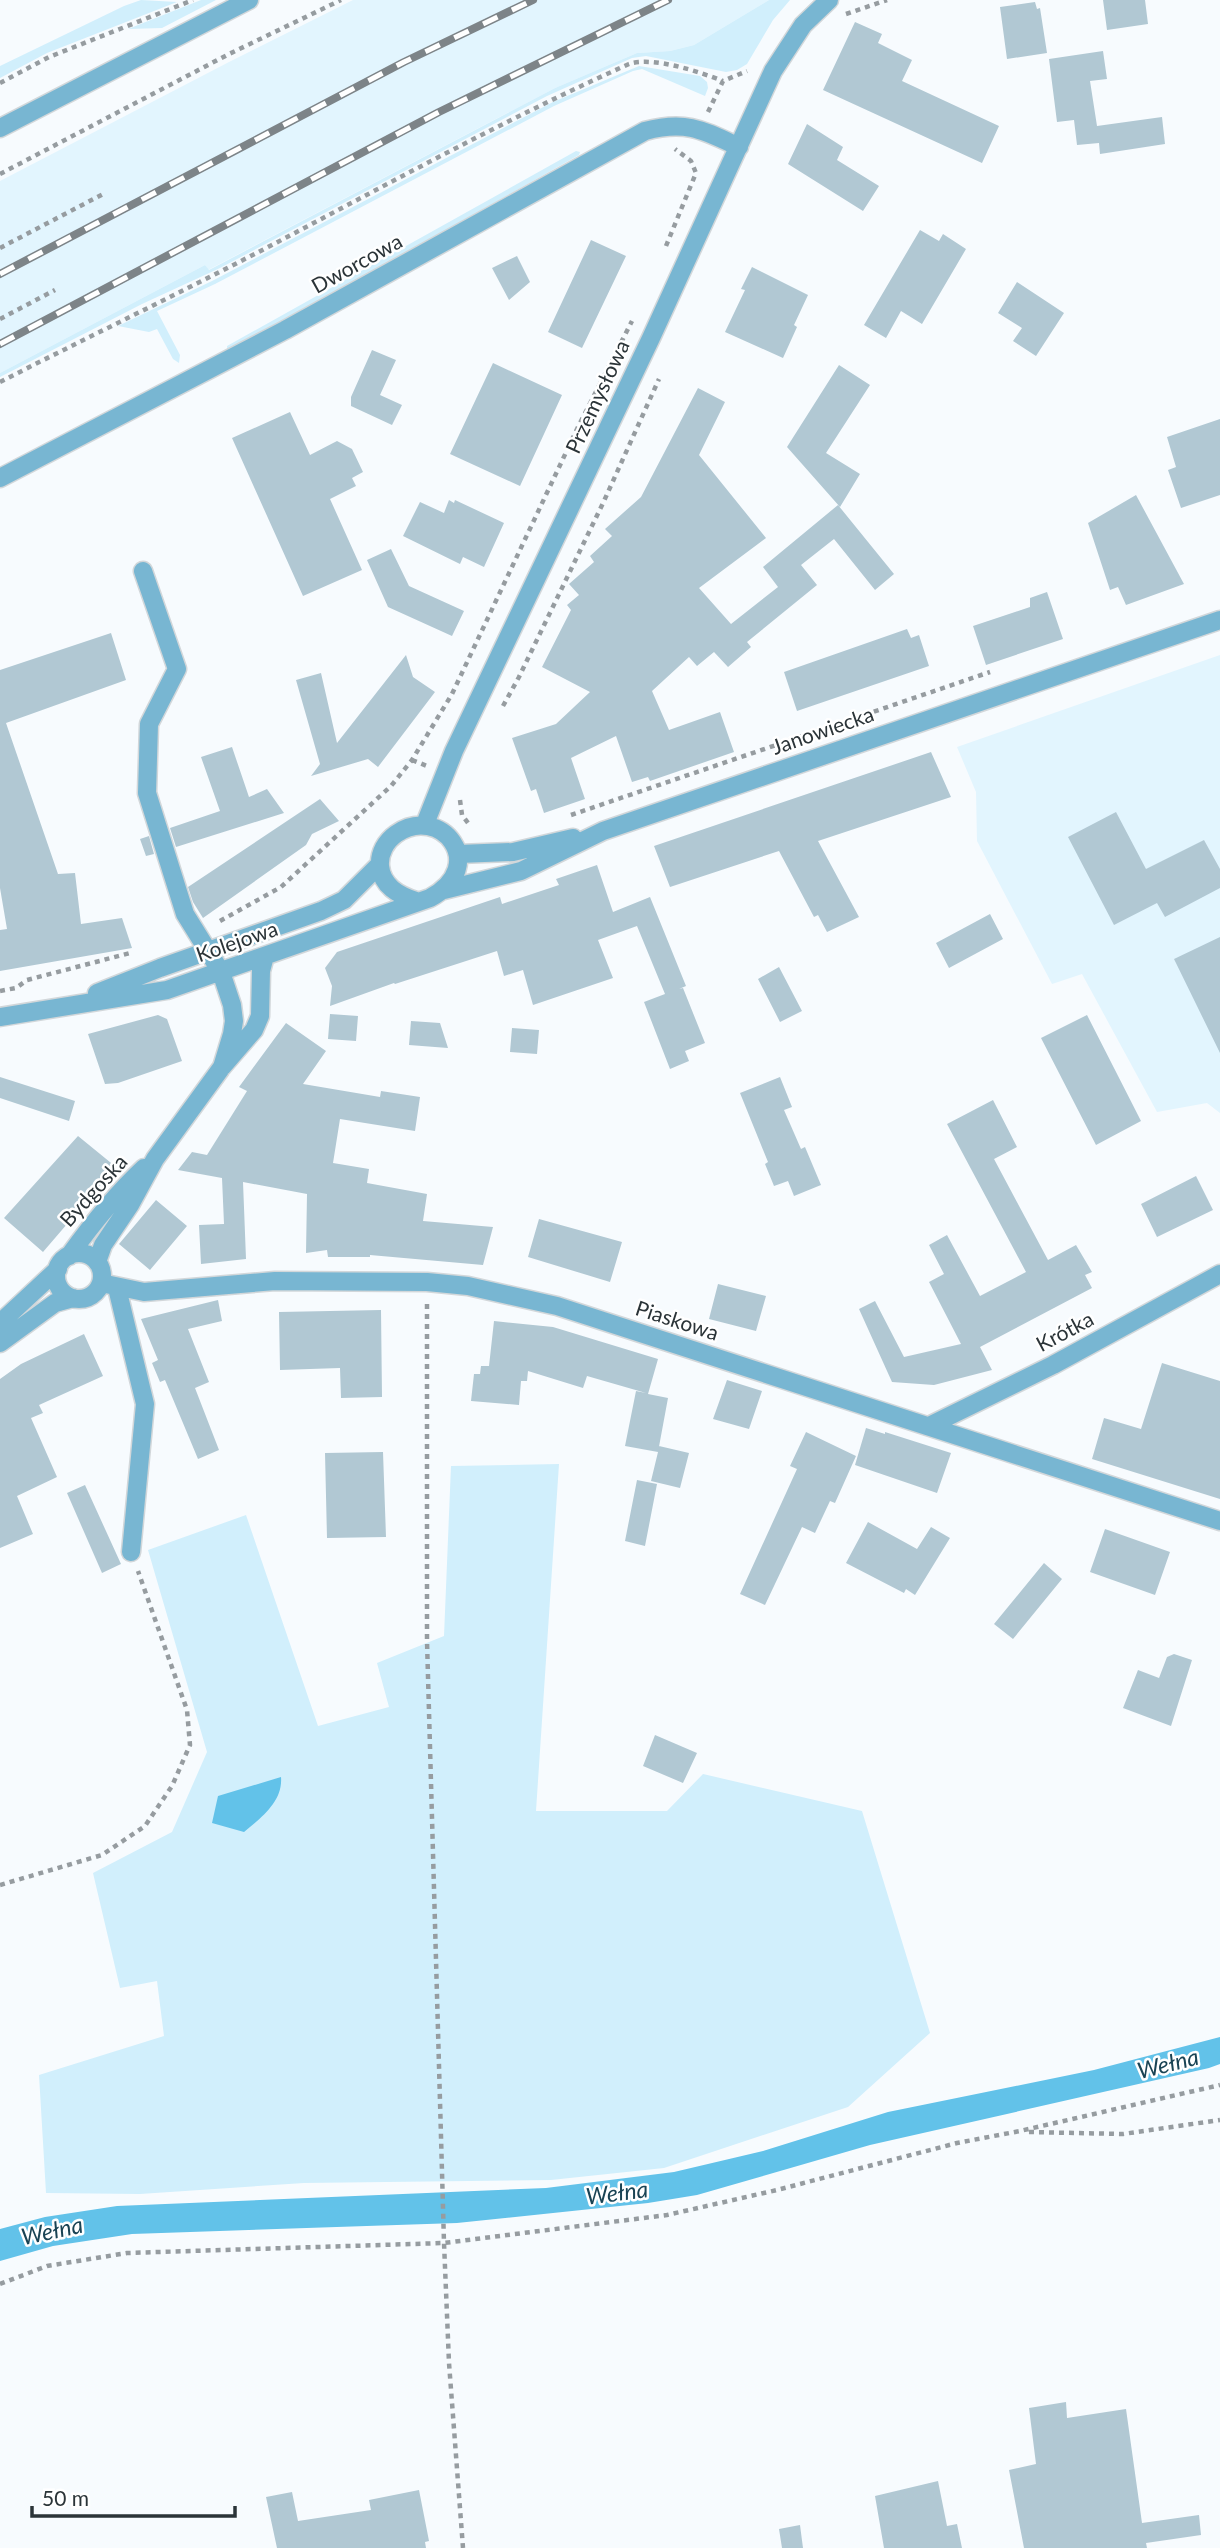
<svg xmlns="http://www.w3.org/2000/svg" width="1220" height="2548" viewBox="0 0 1220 2548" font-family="Lato,sans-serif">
	<rect width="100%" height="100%" fill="#f7fbfe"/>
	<!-- built -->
	<path fill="#e2f5fe" d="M353,0H769L694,45L670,51L637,53L555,88L208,270L205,265L0,373V181L229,62Z
		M1220,655V1113L1207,1103L1157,1112L1082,974L1052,984L977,841L976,792L957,747Z"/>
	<!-- green -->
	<path fill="#d1effc" d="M141,0L177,2L47,53L0,78V66L124,6Z
		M201,0H216L162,28L128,29Z
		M769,0H790L773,20L747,64L737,70L726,72L646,56L632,58L547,96L220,268L142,304L0,377V373L205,265L209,270L555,88L637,53L670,51L694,45Z
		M639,66L700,76L707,82L708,88L705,96L642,69L633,71L554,106L215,284L157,311L180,355L179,363L173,359L157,329L149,332L118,326L212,281L553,102Z
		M576,151L580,152L579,155L262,334L227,349V346Z
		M559,1464L536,1811H667L703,1774L862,1811L930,2033L848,2107L664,2168L551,2180L304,2183L140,2194L46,2193L39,2075L164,2036L157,1981L120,1988L93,1873L172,1832L207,1752L148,1550L246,1515L318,1726L389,1707L377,1663L444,1636L451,1466Z"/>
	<!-- water -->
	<path fill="#62c2e9" d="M281,1777C283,1801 262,1817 244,1832L212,1823L218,1796Z
		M1220,2037V2064L1209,2068L870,2145L697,2195L648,2203L457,2223L132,2234L53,2246L0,2261V2229L45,2217L117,2206L546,2188L674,2172L763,2151L888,2112L1094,2070Z"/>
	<!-- building -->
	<path fill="#b1c8d3" d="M1103,0H1145L1148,24L1107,30Z
		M1035,2L1037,9L1040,8L1047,53L1007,59L1000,7Z
		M855,22L882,34L878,43L912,60L902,81L999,126L982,163L823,90Z
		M1103,51L1107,79L1090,81L1097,126L1162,117L1165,144L1100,154L1099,143L1077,145L1074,120L1057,122L1049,59Z
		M807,124L843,147L837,160L879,186L863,211L788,164Z
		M920,230L939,241L943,234L966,249L922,324L901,311L886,338L864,325Z
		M591,240L626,256L582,348L548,332Z
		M517,256L530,282L509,300L492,268Z
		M752,267L808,295L794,325L797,327L783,358L725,332L745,290L741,289Z
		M1017,282L1064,313L1036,356L1013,341L1022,328L998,313Z
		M372,350L396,360L380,395L402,405L392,425L351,406V397Z
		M493,363L562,395L520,486L450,454Z
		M839,365L870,385L826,453L860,474L840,507L787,447Z
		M698,388L725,402L699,455L766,538L699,588L731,624L778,587L763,567L838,505L894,574L875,590L834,539L801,565L817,585L747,642L751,647L728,667L714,652L697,666L689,657L652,691L669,730L720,712L734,752L650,781L648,777L632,782L616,736L571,758L585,799L544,813L536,789L531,791L512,738L556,724L590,692L542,667L571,610L567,605L579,595L569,584L594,562L590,556L612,536L605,529L641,497Z
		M290,412L310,455L337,441L352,449L363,472L352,478L356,486L330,499L362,570L303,596L232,438Z
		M1220,419V495L1181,508L1168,470L1176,467L1167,437Z
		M1136,495L1184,584L1126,605L1118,587L1110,590L1088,523Z
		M449,500L454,503L455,500L504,523L484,567L463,557L460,564L403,536L420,502L444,513Z
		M391,549L409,586L464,611L452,636L388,607L367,560Z
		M1047,592L1063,639L986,665L973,626L1030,607V598Z
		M907,629L911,638L919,635L929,666L797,711L784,672Z
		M111,633L126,680L6,723L58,874L75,873L81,924L122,918L132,948L0,971V930L7,929L0,888V670Z
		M406,655L413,677L435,692L378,767L368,759L311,776L320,764L296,680L321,673L337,743Z
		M232,747L249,797L267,789L284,813L176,847L170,828L220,811L201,757Z
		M931,752L951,797L818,841L859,917L827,932L818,915L814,917L779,851L670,887L654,846Z
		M320,799L339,821L312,834L306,845L203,918L193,902L188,887Z
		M1116,812L1146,869L1204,840L1220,869V888L1165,917L1157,903L1114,925L1068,837Z
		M149,836L154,854L146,856L140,839Z
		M597,865L613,912L650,897L686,986L679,989L683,988L705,1043L685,1051L689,1061L670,1069L644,1002L665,994L637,926L598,940L613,978L533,1005L523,970L504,976L497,951L395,984L394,983L330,1006L332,986L325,968L337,952L500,897L502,904L559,885L556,879Z
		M990,914L1003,939L949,968L936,943Z
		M1220,937V1053L1174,959Z
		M779,967L802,1011L780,1022L758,979Z
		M330,1014L358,1016L356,1041L328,1039Z
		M158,1015L167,1019L182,1061L118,1083L105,1084L88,1034Z
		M1087,1015L1141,1121L1096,1145L1041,1038Z
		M411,1021L440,1023L448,1048L409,1045Z
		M286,1023L326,1051L303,1084L380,1097L381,1091L420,1097L415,1131L340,1119L333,1163L369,1169L367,1183L427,1194L423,1221L493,1227L483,1265L370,1255V1257H328L327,1250L306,1253L307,1194L243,1182L246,1259L201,1264L199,1225L224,1224L222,1178L178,1170L192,1152L207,1155L247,1091L239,1087Z
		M512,1028L539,1030L537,1054L510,1052Z
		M0,1077L75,1101L69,1121L0,1098Z
		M780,1077L792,1107L784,1110L801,1149L805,1147L821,1185L794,1196L788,1181L774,1186L765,1164L768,1162L740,1093Z
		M993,1100L1017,1147L994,1159L1048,1260L1076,1245L1092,1272L1085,1275L1092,1288L980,1347L992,1370L934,1385L892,1382L859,1309L875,1301L904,1357L961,1344L929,1282L944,1274L929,1245L947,1235L980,1296L1026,1272L947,1124Z
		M78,1136L116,1167L43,1252L4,1218Z
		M1196,1176L1213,1210L1157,1237L1141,1204Z
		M156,1200L187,1226L150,1270L119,1244Z
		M539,1219L622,1242L610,1282L528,1257Z
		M718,1284L766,1296L756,1331L709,1319Z
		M218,1300L222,1321L188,1329L209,1382L195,1388L219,1450L198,1459L165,1380L160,1382L152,1363L158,1360L141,1319Z
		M381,1310L382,1397L341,1398L340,1368L280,1370L279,1312Z
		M494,1321L553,1327L658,1359L648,1394L668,1398L658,1452L659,1446L689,1453L680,1488L651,1481L658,1452L625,1446L636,1391L646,1393L587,1376L583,1388L528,1371L527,1381H521L519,1405L471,1401L474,1374H480L481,1366H489Z
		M84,1334L103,1376L39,1405L43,1413L31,1418L57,1477L17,1496L33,1534L0,1548V1379L21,1364Z
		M1162,1363L1220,1381V1499L1092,1459L1104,1418L1141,1429Z
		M727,1380L762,1391L749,1429L713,1419Z
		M866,1428L885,1434V1432L951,1453L937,1493L855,1465Z
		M806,1432L856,1456L835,1503L830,1501L815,1533L802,1527L765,1605L740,1594L797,1469L790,1466Z
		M383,1452L386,1537L327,1538L325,1453Z
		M637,1480L657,1484L645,1546L625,1541Z
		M85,1485L121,1564L102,1573L67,1493Z
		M868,1522L917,1549L931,1527L950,1538L915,1595L906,1589L904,1593L846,1563Z
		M1105,1529L1170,1552L1155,1595L1090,1572Z
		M1044,1563L1062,1579L1013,1639L994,1624Z
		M1174,1654L1192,1660L1171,1726L1123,1708L1138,1670L1159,1678L1167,1657Z
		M655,1735L697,1753L683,1783L643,1766Z
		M1066,2402L1067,2418L1126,2409L1142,2523L1199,2515L1201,2535L1146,2543L1147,2548H1024L1009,2470L1036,2464L1029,2408Z
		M938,2481L947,2526L957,2524L962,2548H884L875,2496Z
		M419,2490L429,2541L425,2542L426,2548H277L266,2497L292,2492L298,2521L371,2510L369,2500Z
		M800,2525L803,2548H782L779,2529Z"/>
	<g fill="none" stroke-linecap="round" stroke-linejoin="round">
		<defs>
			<path id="minor" d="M0,128L249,0
				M0,478L285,330L645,131C686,120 703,130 739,147
				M143,571L177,669L149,724L147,793L185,914L221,972L232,1005L234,1021L232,1034L222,1067
				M425,824L454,751L651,338L773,71L803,25L829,0
				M459,854L513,852L573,838
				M444,890L521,871L603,831L1220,620
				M97,993L160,968L321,911L344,900L380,864
				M0,1017L167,990L430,898C491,865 440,803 396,834C386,841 379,853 380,866C382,886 398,895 416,901
				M56 1276a23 23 0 1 1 46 0a23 23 0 1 1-46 0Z
				M69,1256C92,1224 115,1195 144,1168
				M97,1262L103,1245L130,1205L155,1159L222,1067L254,1030L260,1016L261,971L265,956
				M101,1283L144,1292L275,1281L427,1282L468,1286L557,1306L1220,1521
				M117,1288L145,1404L131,1552
				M0,1323L58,1269
				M0,1343L55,1303L73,1298
				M929,1426L1053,1365L1220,1274"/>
		</defs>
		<!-- minor casing -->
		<use href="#minor" stroke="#d2d7da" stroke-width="21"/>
		<!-- path -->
		<path stroke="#969ca0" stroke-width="4.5" stroke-dasharray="5 5" stroke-linecap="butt" d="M846,14L887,0
			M0,83L49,57L193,0
			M708,112L723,81L747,71
			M0,174L229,54L341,0
			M666,246L696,173L691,161L675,149
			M0,248L105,193
			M0,319L55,290
			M0,382C90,336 180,293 270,246C388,184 506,119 629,64C653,56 700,72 723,81
			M503,706L519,677L604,501L659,379
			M412,760L427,766
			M460,800L462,815L468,823
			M571,815L990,672
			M220,921L281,887L391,786L412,760L452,694L578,427L632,321
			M0,991L16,988L27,980L130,953
			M427,1304V1641L444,2243L449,2363L463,2548
			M0,1885L102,1855L145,1826L172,1786L190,1745L187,1710L138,1571
			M1029,2132L1123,2134L1220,2120
			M0,2284L47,2266L127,2253L444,2243L667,2215L777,2190L957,2143L1020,2131L1220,2085"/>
		<!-- minor -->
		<use href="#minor" stroke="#78b6d2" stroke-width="18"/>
		<defs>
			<path id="rail" d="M0,274L404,62L533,0
				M0,344L439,112L668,0"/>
		</defs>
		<!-- rail casing -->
		<use href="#rail" stroke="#7d8488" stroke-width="8"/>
		<!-- rail -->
		<use href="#rail" stroke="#fff" stroke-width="5" stroke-dasharray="16" stroke-linecap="butt"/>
	</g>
	<g text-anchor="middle" stroke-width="5" stroke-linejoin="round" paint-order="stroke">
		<!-- street labels -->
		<g font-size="21" fill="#2b3438" stroke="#fff">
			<text transform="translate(357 264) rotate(-29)" y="7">Dworcowa</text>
			<text transform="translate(598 397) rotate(-65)" y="7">Przemysłowa</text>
			<text transform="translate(823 731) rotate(-19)" y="7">Janowiecka</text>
			<text transform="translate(237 942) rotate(-19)" y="7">Kolejowa</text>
			<text transform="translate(94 1191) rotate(-48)" y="7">Bydgoska</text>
			<text transform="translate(677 1321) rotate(18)" y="7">Piaskowa</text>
			<text transform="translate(1065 1332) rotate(-28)" y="7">Krótka</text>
		</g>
		<!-- water labels -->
		<g font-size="23" font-style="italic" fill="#194354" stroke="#fff">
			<text transform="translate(1168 2064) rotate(-14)" y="8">Wełna</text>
			<text transform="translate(617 2193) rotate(-7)" y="8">Wełna</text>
			<text transform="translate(52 2231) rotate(-12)" y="8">Wełna</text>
		</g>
	</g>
	<!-- scale -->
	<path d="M32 2506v10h203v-10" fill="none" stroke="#2b3438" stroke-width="3.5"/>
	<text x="42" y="2506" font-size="21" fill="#2b3438" stroke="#ffffff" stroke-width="5" paint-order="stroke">50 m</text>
</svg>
